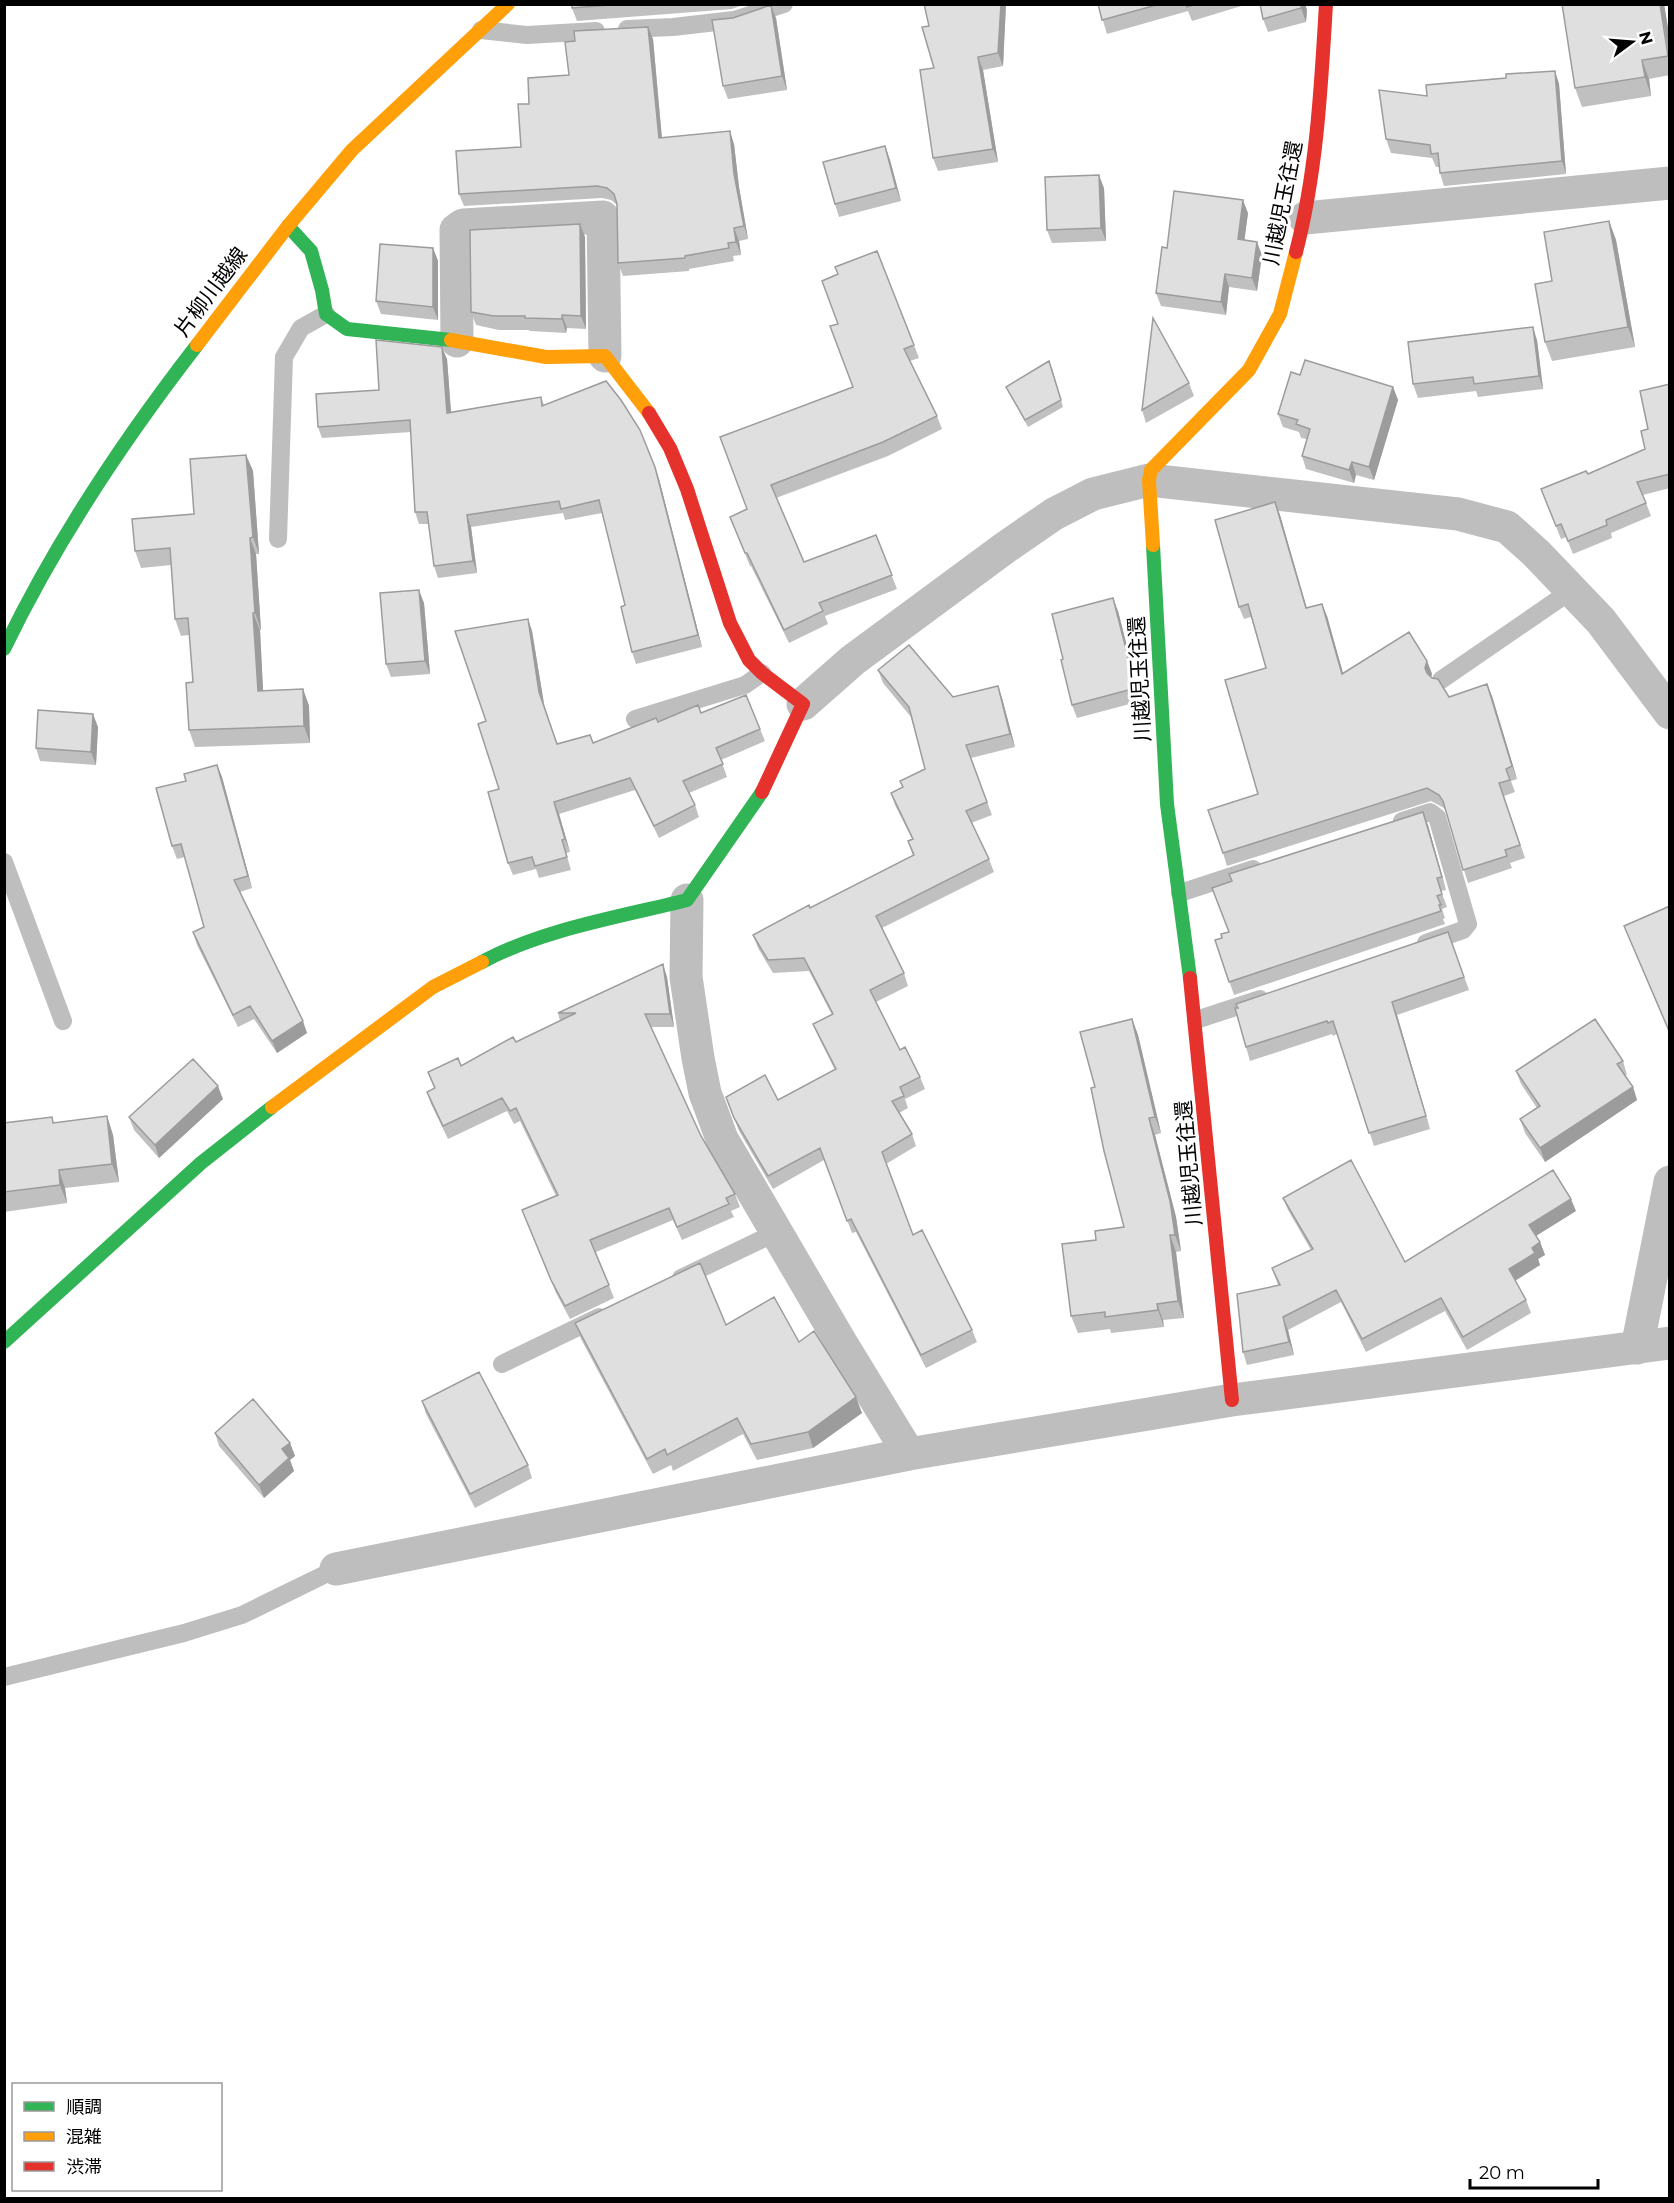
<svg xmlns="http://www.w3.org/2000/svg" width="1674" height="2203" viewBox="0 0 1674 2203" font-family="Montserrat,'Noto Sans JP',sans-serif">
	<rect width="100%" height="100%" fill="#fff"/>
	<g fill="none" stroke-linecap="round" stroke-linejoin="round">
		<!-- lane -->
		<path stroke="#bebebe" stroke-width="18" d="M627,29L673,27L734,20L784,4
			M481,30L527,35L596,31
			M278,539L284,357L301,328L326,314
			M1441,680L1572,590
			M635,719L745,685L762,673
			M1402,821L1430,812L1437,817L1468,924L1463,930L1426,943
			M4,862L63,1021
			M1180,893L1253,869
			M1196,1020L1260,999
			M681,1278L777,1232
			M502,1364L599,1317
			M4,1677L184,1633L242,1615L336,1569"/>
		<!-- street -->
		<path stroke="#bebebe" stroke-width="33" d="M1305,218L1670,183
			M457,341L456,230L463,225L603,217L605,356
			M803,704L853,660L1006,547L1054,514L1093,494L1149,480L1458,514L1507,527L1536,553L1601,621L1670,713
			M687,900L686,977L698,1058L705,1093L722,1139L840,1341L909,1454
			M1637,1348L1670,1182
			M336,1569L909,1454L1232,1400L1670,1343"/>
		<!-- fast -->
		<path stroke="#30b455" stroke-width="14" d="M288,226L311,251L322,290L326,314L347,329L451,340
			M1153,545L1167,804L1190,978
			M4,649C55,543 125,438 197,345
			M482,962C543,929 620,917 687,900L762,792
			M4,1342L201,1163L272,1107"/>
		<!-- slow -->
		<path stroke="#ff9f0a" stroke-width="14" d="M451,340L546,357L605,356L649,413
			M197,345L288,226L352,150L508,4
			M1153,545L1149,480L1151,470L1249,370L1280,314L1296,252
			M272,1107L433,987L482,962"/>
		<!-- jam -->
		<path stroke="#e5322d" stroke-width="14" d="M1296,252C1317,171 1321,87 1326,4
			M649,413L670,448L687,489L730,623L749,660L762,673L803,704L762,792
			M1190,978L1232,1400"/>
	</g>
	<!-- wall -->
	<path fill="#c0c0c0" d="M572,4H745L732,9L577,21L572,8Z
		M1006,4L1003,66L983,70L998,162L938,171L933,158L934,68Z
		M1098,4H1248L1192,21L1188,11L1107,34Z
		M1305,4L1307,10L1306,22L1268,32L1263,19Z
		M1664,4L1670,40V75L1649,79L1651,96L1582,107L1575,88Z
		M776,18L787,90L728,99L723,86Z
		M653,39L662,138L734,144L739,187L748,239L739,241L741,255L733,256L734,261L689,269V271L623,276L618,263L617,205L611,200L602,198L464,206L459,194L521,147L529,104L569,75Z
		M1555,71L1559,84L1566,174L1444,186L1440,173L1439,167H1436L1432,158L1391,153L1386,139L1427,96L1506,78Z
		M885,146L890,160L901,201L839,217L835,204Z
		M1104,188L1106,241L1052,243L1047,230Z
		M1248,213L1244,240L1262,255L1257,291L1229,287L1226,315L1161,306L1156,293L1167,248Z
		M1609,221L1616,240L1635,347L1552,361L1545,342L1552,281Z
		M580,224L585,237L586,329L567,328L566,333L530,331L529,330H499L476,325L471,312Z
		M433,248L438,261V320L381,314L376,301Z
		M830,326L914,345L919,358L910,361L937,416L942,429L888,456L776,498L804,562L876,535L897,589L825,616L828,624L789,643L751,566H750L730,517L747,509L853,387Z
		M1537,340L1543,389L1478,397L1476,391L1418,398L1413,384Z
		M447,359L451,412L541,397L544,405L659,479L702,647L636,664L632,652L625,605L602,513L565,520L563,513L471,527L477,573L438,578L434,566L429,524H419L415,512L411,432L322,438L318,427L379,390Z
		M1052,368L1063,407L1028,427L1009,393L1006,387Z
		M1300,375L1393,387L1398,400L1374,480L1356,475L1354,483L1306,469L1302,456L1307,439L1301,438L1299,432L1283,427L1278,414Z
		M1189,383L1194,396L1146,423L1142,410Z
		M1670,384V488L1643,495L1651,516L1611,533L1612,538L1573,554L1566,537L1561,539L1541,489L1588,474L1645,449L1648,429Z
		M246,455L253,471L259,554H256L261,630H260L263,691L303,689L309,706L310,743L195,747L189,730L193,682L189,635L181,636L175,619L171,565L141,568L135,551L194,514Z
		M1275,502L1280,515L1307,608L1327,616L1343,674L1427,661L1432,674L1431,677L1449,697L1492,696L1517,779L1511,781L1515,792L1504,796L1525,858L1510,863L1512,868L1468,883L1446,812L1444,808L1431,801L1227,866L1223,853L1258,794L1266,668L1251,617L1244,619L1239,607Z
		M424,603L430,674L391,677L386,664Z
		M1118,611L1141,701L1077,718L1072,705L1063,659Z
		M528,619L532,631L544,704L557,744L590,735L593,743L658,722L701,713L760,729L765,741L721,760L727,777L689,793L695,805L699,817L659,838L635,790L559,814L570,852L566,853L571,870L539,878L536,869L513,875L508,863L499,789L486,721Z
		M878,670L953,697L1002,698L1015,747L971,758L992,815L971,823L989,859L994,872L882,928L904,973L908,986L876,1002L900,1050L920,1077L925,1089L905,1099L908,1108L899,1113L912,1134L916,1146L886,1164L913,1235L972,1330L977,1342L926,1368L856,1232L852,1233L824,1160L773,1189L739,1131L726,1097L778,1100L835,1070L818,1036L813,1024L832,1015L809,971L773,973L758,948L753,935L810,908L913,856L908,841L912,839L895,805L891,793L902,787L900,781L925,769L911,717L883,683Z
		M98,727L96,765L40,761L36,748Z
		M217,765L222,777L252,888L240,892L307,1033L277,1053L254,1019L238,1027L197,945L193,932L204,927L185,857L177,859L172,846Z
		M1428,825L1446,890L1441,891L1447,907L1442,909L1445,918L1443,919L1445,924L1234,995L1215,940L1222,938L1228,932Z
		M1670,906V1035L1624,926Z
		M1448,932L1469,990L1397,1015L1430,1129L1374,1146L1337,1034L1333,1036L1332,1034L1250,1061L1246,1047Z
		M667,977L674,1027H651L701,1136L735,1194L740,1207L731,1211L734,1217L682,1240L673,1220L596,1252L614,1298L570,1319L556,1293L522,1210L556,1196L520,1121L514,1124L507,1111L448,1139L431,1104L427,1092L434,1088L428,1072L461,1066L516,1042L560,1021L558,1013Z
		M1132,1019L1138,1035L1161,1133L1155,1135L1176,1217L1181,1251L1176,1252L1184,1318L1163,1320L1164,1327L1111,1333L1110,1329L1078,1333L1071,1316L1096,1240L1124,1227L1095,1087Z
		M1623,1061L1627,1075H1625L1633,1087L1637,1100L1545,1162L1525,1133L1520,1119L1537,1108L1521,1084L1516,1071Z
		M223,1099L159,1158L134,1130L129,1117Z
		M107,1116L113,1135L119,1182L65,1188L67,1203L4,1212V1123H55Z
		M1283,1198L1405,1262L1576,1211L1536,1236L1540,1242L1545,1255L1538,1259L1540,1265L1515,1281L1526,1300L1531,1313L1467,1350L1445,1311L1366,1352L1341,1302L1288,1330L1294,1355L1247,1365L1243,1352L1278,1285L1272,1268L1311,1250L1288,1210Z
		M575,1323L726,1325L799,1342L862,1413L813,1448L757,1460L743,1434L673,1471L671,1465L653,1474L581,1339Z
		M422,1401L528,1465L532,1478L475,1508L426,1414Z
		M215,1433L290,1443L295,1456L290,1460L294,1471L264,1498L219,1446Z"/>
	<!-- shaded-wall -->
	<path fill="#9c9c9c" d="M1001,4H1006L1003,66L998,53Z
		M1302,4H1305L1307,10L1306,22L1301,8Z
		M1660,4H1664L1670,40V59Z
		M771,5L776,18L787,90L782,76Z
		M648,27L653,39L663,151L659,138Z
		M978,57L983,70L998,162L993,149Z
		M1642,60L1649,79L1651,96L1645,77Z
		M1555,71L1559,84L1566,174L1562,161Z
		M730,131L734,144L739,187L748,239L744,226L734,174Z
		M885,146L890,160L901,201L896,188Z
		M1099,175L1104,188L1106,241L1101,228Z
		M1243,200L1248,213L1243,252L1238,239Z
		M1609,221L1616,240L1635,347L1628,327Z
		M580,224L585,237L586,329L581,316Z
		M734,228L739,241L741,255L736,242Z
		M1257,242L1262,255L1257,291L1252,278Z
		M433,248L438,261V320L433,307Z
		M1225,274L1229,287L1226,315L1221,302Z
		M562,315L567,328L566,333L562,319Z
		M1533,327L1537,340L1543,389L1539,376Z
		M442,347L447,359L452,425L447,413Z
		M1393,387L1398,400L1374,480L1369,467Z
		M246,455L253,471L259,554L253,537Z
		M1352,462L1356,475L1354,483L1349,470Z
		M655,467L659,479L702,647L698,635Z
		M1275,502L1280,515L1310,621L1306,608Z
		M467,515L471,527L477,573L473,561Z
		M250,538L256,554L261,630L255,613Z
		M419,590L424,603L430,674L425,661Z
		M1113,598L1118,611L1141,701L1136,688Z
		M1322,604L1327,616L1347,687L1342,674Z
		M253,613L260,630L264,708L258,691Z
		M528,619L532,631L544,704L539,692Z
		M1427,661L1432,674L1430,680L1425,668Z
		M1487,684L1492,696L1517,779L1512,766Z
		M998,686L1002,698L1015,747L1010,734Z
		M303,689L309,706L310,743L304,726Z
		M93,714L98,727L96,765L91,752Z
		M217,765L222,777L252,888L248,876Z
		M554,802L559,814L570,852L565,839Z
		M1423,812L1428,825L1446,890L1442,877Z
		M663,964L667,977L674,1027L670,1014Z
		M1392,1002L1397,1015L1430,1129L1426,1116Z
		M1132,1019L1138,1035L1161,1133L1155,1117Z
		M303,1021L307,1033L277,1053L272,1041Z
		M218,1086L223,1099L159,1158L155,1145Z
		M1633,1087L1637,1100L1545,1162L1540,1148Z
		M107,1116L113,1135L119,1182L112,1164Z
		M1149,1118L1155,1135L1176,1217L1181,1251L1175,1235Z
		M59,1170L65,1188L67,1203L60,1185Z
		M1571,1199L1576,1211L1534,1237L1529,1225Z
		M1170,1235L1176,1252L1184,1318L1178,1301Z
		M1540,1242L1545,1255L1538,1259L1540,1265L1513,1282L1509,1269L1532,1248Z
		M1157,1304L1163,1320L1164,1327L1158,1310Z
		M1283,1317L1288,1330L1294,1355L1289,1342Z
		M856,1397L862,1413L813,1448L808,1432Z
		M290,1443L295,1456L290,1460L294,1471L264,1498L259,1485L282,1449Z"/>
	<!-- building -->
	<path fill="#dfdfdf" stroke="#9c9c9c" stroke-width="1.5" d="M572,4H623L572,8Z
		M924,4H1001L998,53L978,57L993,149L933,158L920,70L934,68L922,27L929,26Z
		M1098,4H1160L1102,20Z
		M1186,4H1197L1187,7Z
		M1260,4H1302L1301,8L1263,19Z
		M1562,4H1660L1668,56L1642,60L1645,77L1575,88Z
		M771,5L782,76L723,86L712,20L733,18Z
		M648,27L659,138L730,131L734,174L744,226L734,228L736,242L728,243L729,248L685,256V258L618,263L617,204L614,194L607,188L597,186L459,194L456,151L521,147L518,104H529L528,78L569,75L565,42L575,41L574,31Z
		M1555,71L1562,161L1440,173L1438,153L1431,154L1430,145L1386,139L1379,90L1427,96L1426,85L1506,78V74Z
		M885,146L896,188L835,204L823,162Z
		M1099,175L1101,228L1047,230L1045,177Z
		M1174,191L1243,200L1238,239L1257,242L1252,278L1225,274L1221,302L1156,293L1162,247L1167,248Z
		M1609,221L1628,327L1545,342L1535,284L1552,281L1544,232Z
		M580,224L581,316L562,315V319L525,318V316H494L471,312L470,230Z
		M380,244L433,248V307L376,301Z
		M877,251L914,345L904,349L937,416L883,442L771,485L804,562L876,535L892,575L819,603L823,611L784,630L747,553H745L730,517L747,509L720,437L853,387L830,326L838,324L822,281L838,274L835,267Z
		M1153,318L1189,383L1142,410Z
		M1533,327L1539,376L1474,384L1473,377L1413,384L1408,342Z
		M376,340L442,347L447,413L541,397L542,406L606,381L621,400L640,430L655,467L698,635L632,652L621,607L625,605L599,500L561,509L559,501L467,515L473,561L434,566L427,512H415L410,420L318,427L316,394L379,390Z
		M1305,360L1393,387L1369,467L1352,462L1349,470L1302,456L1310,429L1296,424L1298,420L1278,414L1291,372L1300,375Z
		M1049,361L1061,400L1025,420L1006,387Z
		M1670,384V474L1637,482L1646,503L1606,520L1607,525L1568,541L1561,524L1556,526L1541,489L1586,471L1588,474L1645,449L1641,431L1648,429L1640,391Z
		M246,455L253,537L250,538L255,613H253L258,691L303,689L304,726L189,730L186,683L193,682L188,618L175,619L170,548L135,551L132,519L194,514L190,459Z
		M1275,502L1306,608L1322,604L1342,674L1409,632L1427,661L1425,668L1427,673L1432,678L1438,679L1449,697L1487,684L1512,766L1506,769L1510,780L1499,783L1520,845L1505,850L1507,856L1463,870L1443,801L1439,795L1427,788L1223,853L1208,810L1258,794L1225,680L1266,668L1248,604L1239,607L1215,520Z
		M419,590L425,661L386,664L380,593Z
		M1113,598L1136,688L1072,705L1061,660L1063,659L1052,614Z
		M528,619L539,692L557,744L590,735L593,743L656,718L658,722L698,705L701,713L746,695L760,729L716,748L723,764L683,781L695,805L654,826L630,778L554,802L565,839L562,840L567,857L535,866L532,857L508,863L488,792L499,789L478,724L486,721L455,631Z
		M909,645L953,697L998,686L1010,734L966,745L987,802L966,811L989,859L876,916L904,973L870,990L900,1050L905,1047L920,1077L900,1087L904,1096L892,1101L912,1134L882,1152L913,1235L922,1230L972,1330L921,1355L851,1219L847,1221L820,1148L768,1176L734,1118L726,1097L765,1075L778,1100L836,1069L813,1024L833,1014L804,958L768,960L753,935L809,905L810,908L914,855L908,841L913,839L891,793L903,787L900,781L925,769L909,707L878,670Z
		M38,710L93,714L91,752L36,748Z
		M217,765L248,876L234,880L303,1021L272,1041L250,1006L233,1015L193,932L204,927L181,844L172,846L156,788L186,781L184,774Z
		M1423,812L1442,877L1437,878L1442,894L1437,896L1441,905H1439L1441,911L1229,982L1215,940L1222,938L1221,934L1229,932L1212,888L1232,881L1229,874Z
		M1670,906V1033L1624,926Z
		M1448,932L1464,977L1392,1002L1426,1116L1369,1133L1333,1021L1328,1023L1327,1021L1246,1047L1235,1008H1238L1236,1004Z
		M663,964L670,1014H645L701,1136L735,1194L726,1198L729,1204L677,1227L669,1208L590,1240L609,1285L565,1306L551,1280L522,1210L558,1195L516,1108L510,1111L502,1098L443,1126L427,1092L435,1088L428,1072L458,1058L461,1066L513,1037L516,1042L576,1013H558Z
		M1132,1019L1155,1117L1149,1118L1170,1201L1175,1235H1170L1178,1301L1157,1304L1158,1310L1105,1317V1312L1071,1316L1062,1244L1096,1240L1095,1231L1124,1227L1104,1151L1091,1088L1095,1087L1080,1032Z
		M1595,1019L1623,1061L1617,1064L1633,1087L1540,1148L1520,1119L1540,1106L1516,1071Z
		M193,1059L218,1086L155,1145L129,1117Z
		M107,1116L112,1164L59,1170L60,1185L4,1192V1123L52,1117L53,1123Z
		M1351,1160L1405,1262L1553,1170L1571,1199L1529,1225L1540,1242L1532,1248L1535,1253L1509,1269L1526,1300L1463,1337L1441,1298L1362,1339L1336,1290L1283,1317L1289,1342L1243,1352L1237,1294L1280,1285L1272,1268L1313,1249L1283,1198Z
		M700,1263L726,1325L774,1297L799,1342L814,1331L856,1397L808,1432L751,1444L737,1418L667,1455L665,1449L647,1459L575,1323Z
		M479,1372L528,1465L470,1494L422,1401Z
		M253,1399L290,1443L282,1449L289,1458L259,1485L215,1433Z"/>
	<g text-anchor="middle" stroke-width="6" stroke-linejoin="round" paint-order="stroke">
		<!-- street labels -->
		<g font-size="21" fill="#000" stroke="#fff">
			<text transform="translate(1283 203) rotate(-79)" y="7">川越児玉往還</text>
			<text transform="translate(211 292) rotate(-53)" y="7">片柳川越線</text>
			<text transform="translate(1140 679) rotate(-93)" y="7">川越児玉往還</text>
			<text transform="translate(1189 1163) rotate(-95)" y="7">川越児玉往還</text>
		</g>
	</g>
	<!-- border -->
	<rect width="1674" height="2203" fill="none" stroke="#000000" stroke-width="12"/>
	<!-- legend -->
	<rect x="12" y="2083" width="210" height="108" fill="#ffffff" stroke="#999999" stroke-width="1.5"/>
	<rect x="24" y="2102" width="30" height="9" fill="#30b455" stroke="#999999" stroke-width="1.5"/>
	<text x="66" y="2113" font-size="18" fill="#000000">順調</text>
	<rect x="24" y="2132" width="30" height="9" fill="#ff9f0a" stroke="#999999" stroke-width="1.5"/>
	<text x="66" y="2143" font-size="18" fill="#000000">混雑</text>
	<rect x="24" y="2162" width="30" height="9" fill="#e5322d" stroke="#999999" stroke-width="1.5"/>
	<text x="66" y="2173" font-size="18" fill="#000000">渋滞</text>
	<!-- north arrow -->
	<g transform="translate(1632 42) rotate(74)" stroke="#ffffff" stroke-width="4.5" paint-order="stroke">
	<path d="M0-4.5L10 22L0 15L-10 22Z" fill="#000000"/>
	<text y="-9" font-size="16" font-weight="bold" text-anchor="middle" fill="#000000">N</text>
	</g>
	<!-- scale -->
	<path d="M1470 2179v9h128v-9" fill="none" stroke="#000000" stroke-width="3"/>
	<text x="1479" y="2179" font-size="18" fill="#000000" stroke="#ffffff" stroke-width="4.5" paint-order="stroke">20 m</text>
</svg>
